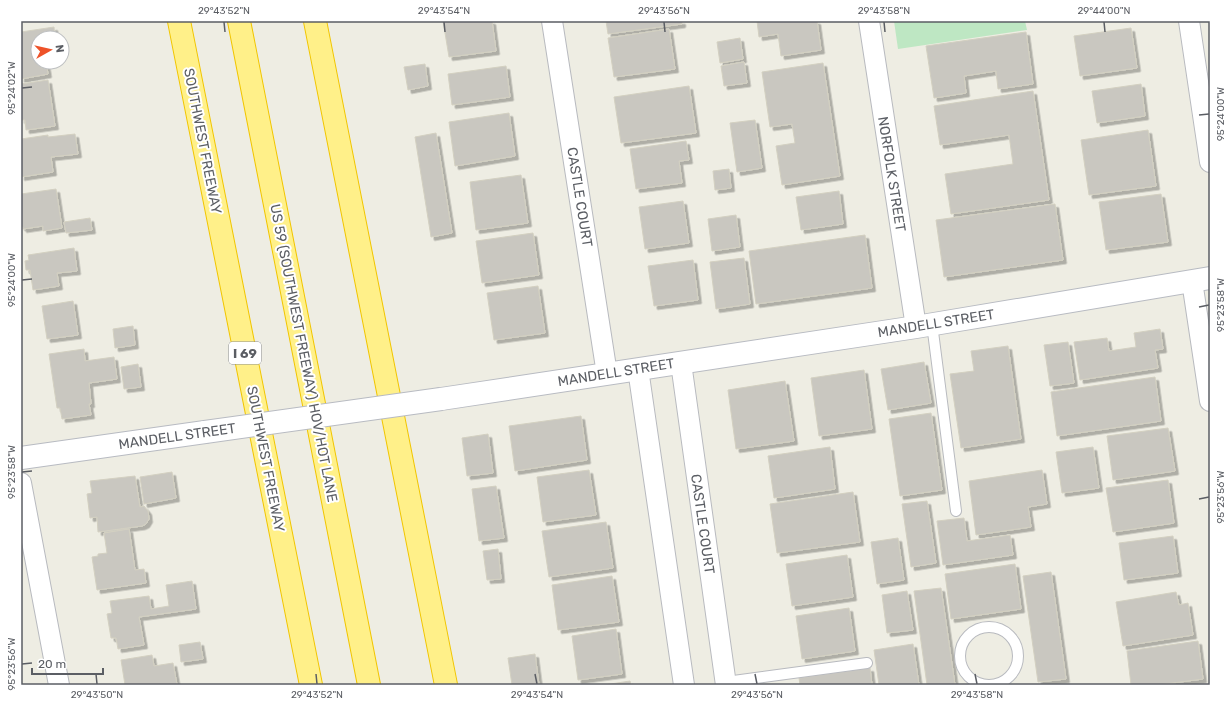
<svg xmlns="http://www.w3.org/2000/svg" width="1231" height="706" viewBox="0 0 1231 706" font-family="Rubik,sans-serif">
	<defs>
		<filter id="shadow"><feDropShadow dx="3.5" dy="3.5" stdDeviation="0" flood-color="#0004"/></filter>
	</defs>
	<rect width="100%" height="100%" fill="#eeede3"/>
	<!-- green -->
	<path fill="#bee7c3" d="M894,21H1025L1027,30L898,49Z"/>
	<!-- building -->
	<path fill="#c9c7c0" stroke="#d3d0c1" filter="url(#shadow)" d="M443,21H492L496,51L449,57Z
		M606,21H682V24L608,34Z
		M757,21H817L821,50L781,56L778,34L759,37Z
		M54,27L55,38H38V62H46L48,74L21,79V32Z
		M1131,28L1137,68L1080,76L1074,36Z
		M669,29L675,69L614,77L608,38Z
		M1026,32L1033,84L998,89L996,71L964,76L966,93L934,98L926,46Z
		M740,38L743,59L720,63L717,42Z
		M744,62L747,83L724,86L721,66Z
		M823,63L840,176L782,185L776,146L795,143L792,124L770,127L762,72Z
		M425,64L428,86L408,90L404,67Z
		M506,66L510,97L452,105L448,74Z
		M48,80L55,126L26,130L25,120H21V84Z
		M1141,84L1145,116L1097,123L1092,91Z
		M689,86L696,133L621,143L614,97Z
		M1033,91L1049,200L951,214L945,174L1013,164L1009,135L940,145L934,106Z
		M509,113L515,156L455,166L449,122Z
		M755,120L762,168L737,172L730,123Z
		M1148,130L1156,186L1089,195L1081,140Z
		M436,133L452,233L431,237L415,137Z
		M75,134L78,154L51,157L53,172L21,177V139L48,135V137Z
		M686,141L689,160L679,161L682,183L636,189L630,149Z
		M729,169L731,188L715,190L713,171Z
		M521,175L528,223L476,230L470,182Z
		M56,189L62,228L43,231V226L23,229V227H21V194Z
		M839,191L843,224L801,230L796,197Z
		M1161,194L1168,242L1106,250L1099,202Z
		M683,201L689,243L645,249L639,207Z
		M1055,204L1063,260L944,277L936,220Z
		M736,215L740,247L712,251L708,219Z
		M90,218L92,230L66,233L64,222Z
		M533,233L539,275L482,283L476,241Z
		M865,235L872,288L756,304L749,251Z
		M74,248L77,271L57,273L59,286L33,290L30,270H26L25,261L29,260L28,255Z
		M744,258L750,304L716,309L710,262Z
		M693,260L698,300L654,306L648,266Z
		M538,286L545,333L494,340L487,293Z
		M73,301L78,335L47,339L42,306Z
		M133,326L135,345L115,348L113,329Z
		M1160,329L1163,349L1155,350L1158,368L1080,380L1074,342L1107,338L1109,351L1136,347L1134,333Z
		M1068,342L1074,383L1050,386L1044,345Z
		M1008,346L1021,439L961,448L950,374L974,371L971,351Z
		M84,349L85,361L114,357L117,379L89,383L91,404H89L91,415L62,419L60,408H57L49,354Z
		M924,362L931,403L888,410L881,369Z
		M138,364L141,387L124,389L121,367Z
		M864,370L872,429L819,436L811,378Z
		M1155,377L1161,421L1057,436L1051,392Z
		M785,381L794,441L736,449L728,390Z
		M931,413L942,490L900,496L889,419Z
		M581,416L587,460L515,471L509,426Z
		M1168,428L1175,471L1113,480L1107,436Z
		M488,434L493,473L467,476L462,438Z
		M830,447L835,489L774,498L768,456Z
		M1093,447L1099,488L1062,493L1056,452Z
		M589,470L596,515L543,522L537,477Z
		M1042,470L1047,504L1028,507L1031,527L976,535L969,481Z
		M172,472L176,498L144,504L140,477Z
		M135,476L140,507L144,506L148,511L149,519L146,524L142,526L98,532L97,517L90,518L87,494L92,493L90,481Z
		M1168,480L1174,523L1113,532L1106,488Z
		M496,486L504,538L479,541L472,489Z
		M853,492L860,542L777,553L770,504Z
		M927,501L936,563L911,567L902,504Z
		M964,518L967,541L1010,535L1013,555L943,565L937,521Z
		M606,522L613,568L549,577L542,531Z
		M129,529L135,570L144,569L146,583L97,590L92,557L98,556V554L107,553L104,533Z
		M1173,536L1178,573L1124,580L1119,543Z
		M898,538L904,580L877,584L871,542Z
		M498,549L501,579L487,580L483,551Z
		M847,555L853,597L792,606L786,564Z
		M1015,564L1021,609L951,619L945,574Z
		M1051,572L1066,679L1038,682L1023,576Z
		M612,576L619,622L558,630L552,585Z
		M192,581L196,609L139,617L144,645L118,649L116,638H111L107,614L112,613L110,601L149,596L151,609L169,606L166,585Z
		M941,588L955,685H927L914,591Z
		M907,591L913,630L887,633L882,595Z
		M1176,592L1179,605L1188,603L1193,635L1123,646L1116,602Z
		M849,608L855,651L802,659L796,616Z
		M616,629L622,674L578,680L572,636Z
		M1198,641L1203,679L1157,685H1131L1127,651Z
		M200,642L203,659L181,662L179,645Z
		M913,644L919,685H879L874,650Z
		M535,654L539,685H512L508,658Z
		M152,655L154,666L173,663L177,685H125L121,660Z
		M870,668L872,685H800L799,678Z
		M630,681L631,685H604Z"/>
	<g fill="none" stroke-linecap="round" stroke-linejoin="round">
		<defs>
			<path id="lane" d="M932,324L956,511
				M960 656a29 29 0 1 1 58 0a29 29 0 1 1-58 0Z
				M726,682L867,663"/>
			<path id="street" d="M552,21L607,374
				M869,21L916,327
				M1189,21L1210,162
				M1192,281L1210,401
				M681,363L726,685
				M638,369L684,685
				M21,483L59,685"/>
			<path id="secondary" d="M441,399L916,327L1210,278
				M21,458L205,432"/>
			<path id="highway" d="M179,21L311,685
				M239,21L369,685
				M315,21L446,685"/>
		</defs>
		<!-- lane casing -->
		<use href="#lane" stroke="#b8babf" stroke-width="12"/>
		<!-- street casing -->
		<use href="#street" stroke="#b8babf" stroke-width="22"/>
		<!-- secondary casing -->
		<use href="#secondary" stroke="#b8bbc2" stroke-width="24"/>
		<!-- highway casing -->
		<use href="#highway" stroke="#f1c500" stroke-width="24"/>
		<!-- lane -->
		<use href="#lane" stroke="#fff" stroke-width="10"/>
		<!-- street -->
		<use href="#street" stroke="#fff" stroke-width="20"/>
		<!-- secondary -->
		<use href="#secondary" stroke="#fff" stroke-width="22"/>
		<!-- highway -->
		<use href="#highway" stroke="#fff089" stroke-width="22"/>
		<defs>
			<path id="secondary-bridge" d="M205,432L441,399"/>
		</defs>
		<!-- secondary-bridge casing -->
		<use href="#secondary-bridge" stroke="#b8bbc2" stroke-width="24" stroke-linecap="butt"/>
		<!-- secondary-bridge -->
		<use href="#secondary-bridge" stroke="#fff" stroke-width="22"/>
	</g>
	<!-- ticks -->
	<path fill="none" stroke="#5b5e64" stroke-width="1.5" d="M224,22L225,32M444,22L445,32M664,22L665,32M884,22L885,32M1104,22L1105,32M22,88L32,87M1199,115L1209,114M22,280L32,279M1199,307L1209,305M22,472L32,471M1199,499L1209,497M22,664L32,663M96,674L97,684M316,674L317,684M535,674L537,684M755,674L757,684M975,674L977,684"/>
	<g text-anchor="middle" stroke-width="4" stroke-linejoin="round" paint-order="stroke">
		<!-- shield labels -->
		<rect fill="#fff" stroke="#8c8e92" stroke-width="1" x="229" y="342" width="32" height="22" rx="3"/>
		<g font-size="13" font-weight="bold" fill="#5b5e64">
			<text x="245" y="358">I 69</text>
		</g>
		<!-- street labels -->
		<g font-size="14" fill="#5b5e64" stroke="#fff">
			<text transform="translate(203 141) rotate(79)" y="5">SOUTHWEST FREEWAY</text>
			<text transform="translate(892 174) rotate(81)" y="5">NORFOLK STREET</text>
			<text transform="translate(580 197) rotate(81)" y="5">CASTLE COURT</text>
			<text transform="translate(936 323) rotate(-9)" y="5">MANDELL STREET</text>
			<text transform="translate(304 353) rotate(79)" y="5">US 59 (SOUTHWEST FREEWAY) HOV/HOT LANE</text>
			<text transform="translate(616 372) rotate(-9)" y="5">MANDELL STREET</text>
			<text transform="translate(177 436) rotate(-8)" y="5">MANDELL STREET</text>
			<text transform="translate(266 459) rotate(79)" y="5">SOUTHWEST FREEWAY</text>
			<text transform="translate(703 524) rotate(82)" y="5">CASTLE COURT</text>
		</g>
	</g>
	<!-- border -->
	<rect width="1231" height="706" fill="none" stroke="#ffffff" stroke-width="44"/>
	<!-- north arrow -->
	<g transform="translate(50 50) rotate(82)"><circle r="19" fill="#ffffff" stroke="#bdbfc1"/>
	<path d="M0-3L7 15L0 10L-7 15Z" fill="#ee5229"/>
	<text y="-6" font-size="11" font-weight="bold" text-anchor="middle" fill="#5b5e64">N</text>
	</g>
	<!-- scale -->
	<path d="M32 668v6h71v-6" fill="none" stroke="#5b5e64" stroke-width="2"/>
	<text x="38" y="668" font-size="12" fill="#5b5e64" stroke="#ffffff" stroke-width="3" paint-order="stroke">20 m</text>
	<rect x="22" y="22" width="1187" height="662" fill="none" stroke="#5b5e64" stroke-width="1.5"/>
	<g font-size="10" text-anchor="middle" fill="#5b5e64">
		<text x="224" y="14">29°43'52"N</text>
		<text x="444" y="14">29°43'54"N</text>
		<text x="664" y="14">29°43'56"N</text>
		<text x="884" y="14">29°43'58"N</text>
		<text x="1104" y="14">29°44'00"N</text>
		<text transform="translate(11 88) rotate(-90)" y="4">95°24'02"W</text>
		<text transform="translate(1220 114) rotate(-90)" y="4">95°24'00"W</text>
		<text transform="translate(11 280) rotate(-90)" y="4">95°24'00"W</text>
		<text transform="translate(1220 305) rotate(-90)" y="4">95°23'58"W</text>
		<text transform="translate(11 472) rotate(-90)" y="4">95°23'58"W</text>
		<text transform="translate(1220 497) rotate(-90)" y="4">95°23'56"W</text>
		<text transform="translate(11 664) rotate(-90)" y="4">95°23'56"W</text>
		<text x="97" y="698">29°43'50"N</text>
		<text x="317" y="698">29°43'52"N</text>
		<text x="537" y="698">29°43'54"N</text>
		<text x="757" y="698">29°43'56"N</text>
		<text x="977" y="698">29°43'58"N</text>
	</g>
</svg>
